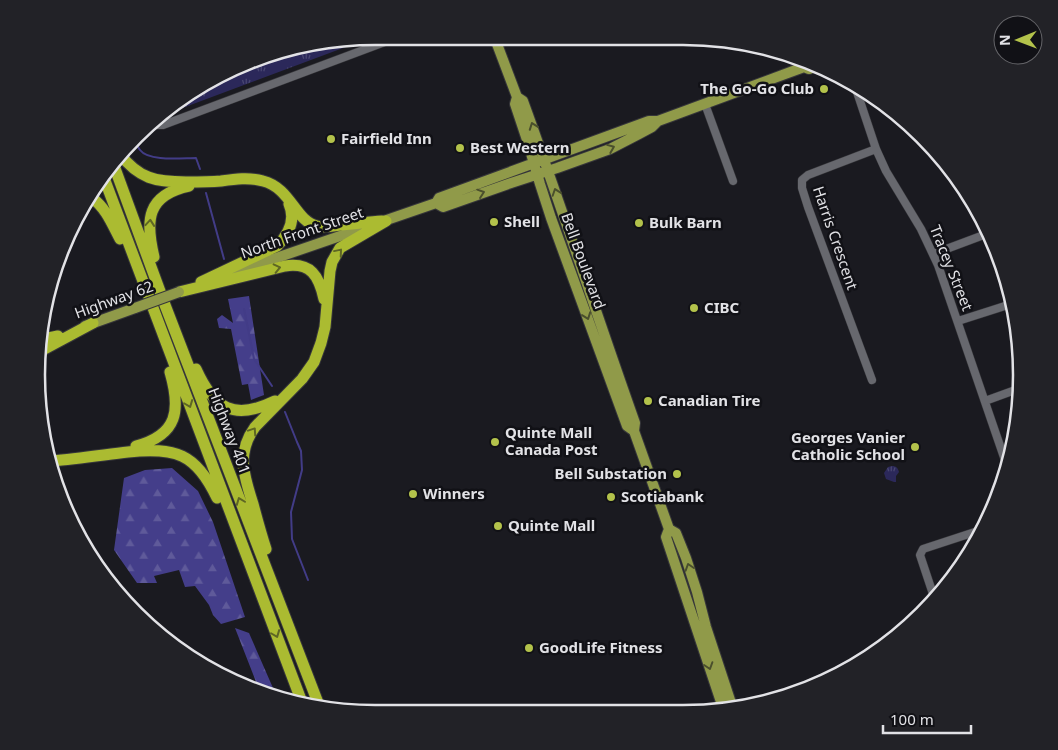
<svg xmlns="http://www.w3.org/2000/svg" width="1058" height="750" viewBox="0 0 1058 750" font-family="'Noto Sans',sans-serif">
	<defs>
		<pattern id="forest-firs" width="22" height="20" patternUnits="userSpaceOnUse" patternTransform="scale(1.25)"><rect width="22" height="20" fill="#443e8a"/><path d="M5 1l3.5 6h-7zM16 11l3.5 6h-7z" fill="#5f5a9a"/></pattern>
		<pattern id="park-tufts" width="24" height="20" patternUnits="userSpaceOnUse" patternTransform="scale(1.25)"><rect width="24" height="20" fill="#2b285a"/><path d="M3 7l-1-3M5 7V3M7 7l1-3M15 17l-1-3M17 17v-4M19 17l1-3" fill="none" stroke="#494772"/></pattern>
	</defs>
	<rect width="100%" height="100%" fill="#1a1a20"/>
	<!-- forest -->
	<path fill="url(#forest-firs)" d="M249,296L264,395L251,400L248,384L242,385L231,329L219,328L217,319L222,315L233,323L228,299Z
		M172,468L198,491L213,522L245,617L221,624L213,615L209,605L195,586L185,587L179,570L154,576L157,583H137L114,550L124,478L145,470Z
		M235,628L249,633L273,688L281,700L260,692Z"/>
	<!-- park -->
	<path fill="url(#park-tufts)" d="M375,36L161,116L187,93L287,48Z
		M892,466C896,466 898,468 899,472L896,476V482H894L886,479L884,473L888,467Z"/>
	<g fill="none" stroke-linecap="round" stroke-linejoin="round">
		<!-- stream -->
		<path stroke="#423c87" stroke-width="2" d="M135,139C136,142 138,148 140,150C149,162 182,158 196,158L200,169
			M206,193L224,259
			M244,309L254,359L272,386
			M285,412L297,442L301,451L302,470L291,512L292,539L308,580"/>
		<defs>
			<path id="minor" d="M854,83L876,149L886,171L921,229L938,265L1008,469
				M705,104L733,181
				M151,125H163L398,37
				M933,254L989,233
				M958,321L1008,305
				M872,380L808,207L802,188V180L808,175L876,149
				M985,401L1021,388
				M935,600L920,555L923,549L984,529"/>
			<path id="major" d="M499,38L497,44L517,97L523,101C562,208 597,316 635,423L634,431L669,529L666,537L724,711
				M517,97L515,104L528,143L540,184L551,218L627,426L634,431
				M436,203L443,207L511,183L557,168L610,149L639,134L652,127L658,121L804,67L809,69L814,67
				M221,277L436,203L439,198L649,121H658
				M85,326L135,308
				M669,529L676,533L686,558L697,592L706,627L733,709"/>
			<path id="highway" d="M119,153C139,179 156,182 186,182C198,182 209,182 221,181C235,179 249,177 263,181C291,188 295,221 317,226C324,228 333,226 340,225C354,224 368,222 382,221
				M113,163L165,305L320,708
				M104,178L303,705
				M92,198C106,208 112,224 120,239
				M154,257C145,220 147,195 189,186
				M201,282L277,246C289,234 296,220 289,204
				M179,292L285,266C311,262 319,276 324,299
				M39,340L58,336
				M39,352L93,323
				M196,369C214,409 234,421 275,401
				M136,446C178,435 181,410 170,372
				M52,461C77,459 103,455 128,452C175,447 196,453 217,498
				M266,549C261,534 257,519 253,504C244,476 236,453 255,427L302,379L314,362L321,343L325,327L330,271L332,262L340,248L386,221"/>
		</defs>
		<!-- minor casing -->
		<use href="#minor" stroke="#36363a" stroke-width="9"/>
		<!-- major casing -->
		<use href="#major" stroke="#36363a" stroke-width="12"/>
		<!-- highway casing -->
		<use href="#highway" stroke="#36363a" stroke-width="13"/>
		<!-- minor -->
		<use href="#minor" stroke="#67686e" stroke-width="8"/>
		<!-- major -->
		<use href="#major" stroke="#909a49" stroke-width="10"/>
		<!-- highway -->
		<use href="#highway" stroke="#abbb31" stroke-width="11"/>
		<defs>
			<path id="major-bridge" d="M135,308L179,292"/>
		</defs>
		<!-- major-bridge casing -->
		<use href="#major-bridge" stroke="#36363a" stroke-width="12" stroke-linecap="butt"/>
		<!-- major-bridge -->
		<use href="#major-bridge" stroke="#909a49" stroke-width="10"/>
	</g>
	<!-- one-way arrows -->
	<defs><path id="oneway-chevron" d="M-2-3.5L2.5 0L-2 3.5" fill="none" stroke-width="1.6" stroke-linecap="round" stroke-linejoin="round" transform="scale(1.25)"/></defs>
	<g stroke="#4a4f2d">
		<use href="#oneway-chevron" transform="translate(533 126) rotate(-110)"/>
		<use href="#oneway-chevron" transform="translate(611 148) rotate(-22)"/>
		<use href="#oneway-chevron" transform="translate(556 192) rotate(-109)"/>
		<use href="#oneway-chevron" transform="translate(481 193) rotate(-19)"/>
		<use href="#oneway-chevron" transform="translate(587 316) rotate(70)"/>
		<use href="#oneway-chevron" transform="translate(689 567) rotate(-108)"/>
		<use href="#oneway-chevron" transform="translate(709 666) rotate(72)"/>
	</g>
	<g stroke="#5e6624">
		<use href="#oneway-chevron" transform="translate(150 223) rotate(-85)"/>
		<use href="#oneway-chevron" transform="translate(339 252) rotate(-50)"/>
		<use href="#oneway-chevron" transform="translate(277 268) rotate(-13)"/>
		<use href="#oneway-chevron" transform="translate(189 404) rotate(69)"/>
		<use href="#oneway-chevron" transform="translate(253 431) rotate(-56)"/>
		<use href="#oneway-chevron" transform="translate(240 501) rotate(-111)"/>
		<use href="#oneway-chevron" transform="translate(276 634) rotate(69)"/>
	</g>
	<!-- markers -->
	<g fill="#b3c24b" stroke="#111116" stroke-width="2">
		<circle cx="824" cy="89" r="5"/>
		<circle cx="331" cy="139" r="5"/>
		<circle cx="460" cy="148" r="5"/>
		<circle cx="494" cy="222" r="5"/>
		<circle cx="639" cy="223" r="5"/>
		<circle cx="694" cy="308" r="5"/>
		<circle cx="648" cy="401" r="5"/>
		<circle cx="495" cy="442" r="5"/>
		<circle cx="915" cy="447" r="5"/>
		<circle cx="677" cy="474" r="5"/>
		<circle cx="413" cy="494" r="5"/>
		<circle cx="611" cy="497" r="5"/>
		<circle cx="498" cy="526" r="5"/>
		<circle cx="529" cy="648" r="5"/>
	</g>
	<g text-anchor="middle" stroke-width="5" stroke-linejoin="round" paint-order="stroke">
		<!-- poi labels -->
		<g font-size="15" font-weight="bold" fill="#e2e2e6" stroke="#111116" text-anchor="start">
			<text x="814" y="94" text-anchor="end">The Go-Go Club</text>
			<text x="341" y="144">Fairfield Inn</text>
			<text x="470" y="153">Best Western</text>
			<text x="504" y="227">Shell</text>
			<text x="649" y="228">Bulk Barn</text>
			<text x="704" y="313">CIBC</text>
			<text x="658" y="406">Canadian Tire</text>
			<text x="505" y="438">Quinte Mall<tspan x="505" dy="17">Canada Post</tspan></text>
			<text x="905" y="443" text-anchor="end">Georges Vanier<tspan x="905" dy="17">Catholic School</tspan></text>
			<text x="667" y="479" text-anchor="end">Bell Substation</text>
			<text x="423" y="499">Winners</text>
			<text x="621" y="502">Scotiabank</text>
			<text x="508" y="531">Quinte Mall</text>
			<text x="539" y="653">GoodLife Fitness</text>
		</g>
		<!-- street labels -->
		<g font-size="15" fill="#e2e2e6" stroke="#111116">
			<text transform="translate(302 233) rotate(-19)" y="5">North Front Street</text>
			<text transform="translate(835 238) rotate(71)" y="5">Harris Crescent</text>
			<text transform="translate(583 261) rotate(70)" y="5">Bell Boulevard</text>
			<text transform="translate(951 268) rotate(68)" y="5">Tracey Street</text>
			<text transform="translate(114 300) rotate(-20)" y="5">Highway 62</text>
			<text transform="translate(229 431) rotate(69)" y="5">Highway 401</text>
		</g>
	</g>
	<!-- crop -->
	<path d="M0 0H1058V750H0ZM375 45H683A330 330 0 0 1 1013 375V375A330 330 0 0 1 683 705H375A330 330 0 0 1 45 375V375A330 330 0 0 1 375 45Z" fill="#222227" fill-rule="evenodd"/>
	<path fill="none" stroke="#e2e2e6" stroke-width="2.5" d="M375 45H683A330 330 0 0 1 1013 375V375A330 330 0 0 1 683 705H375A330 330 0 0 1 45 375V375A330 330 0 0 1 375 45Z"/>
	<!-- north arrow -->
	<g transform="translate(1018 40) rotate(269)"><circle r="24" fill="#111116" stroke="#656569"/>
	<path d="M0-4L9 19L0 12L-9 19Z" fill="#b3c24b"/>
	<text y="-8" font-size="14" font-weight="bold" text-anchor="middle" fill="#e2e2e6">N</text>
	</g>
	<!-- scale -->
	<path d="M883 725v8h88v-8" fill="none" stroke="#e2e2e6" stroke-width="2.5"/>
	<text x="890" y="725" font-size="15" fill="#e2e2e6" stroke="#111116" stroke-width="4" paint-order="stroke">100 m</text>
</svg>
